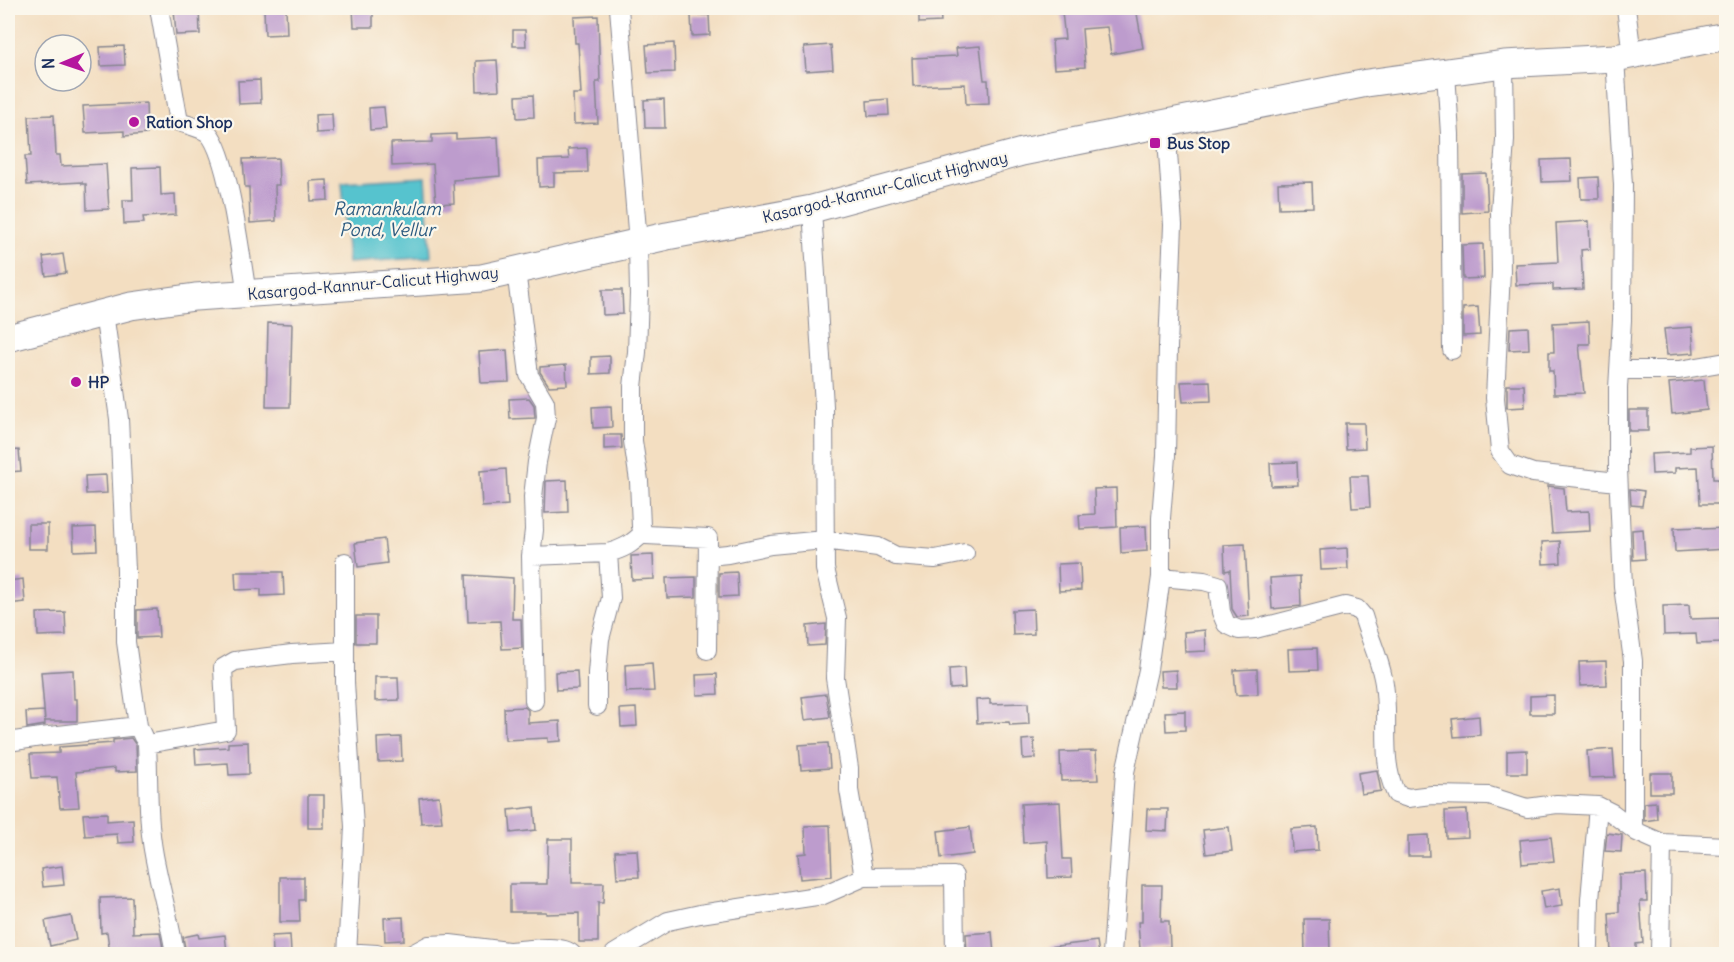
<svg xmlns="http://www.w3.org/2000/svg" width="1734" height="962" viewBox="0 0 1734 962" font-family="Delius,sans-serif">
	<rect width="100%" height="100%" fill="#fbf7ec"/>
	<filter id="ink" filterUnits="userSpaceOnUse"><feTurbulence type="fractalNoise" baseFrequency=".0167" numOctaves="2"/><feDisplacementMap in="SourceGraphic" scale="12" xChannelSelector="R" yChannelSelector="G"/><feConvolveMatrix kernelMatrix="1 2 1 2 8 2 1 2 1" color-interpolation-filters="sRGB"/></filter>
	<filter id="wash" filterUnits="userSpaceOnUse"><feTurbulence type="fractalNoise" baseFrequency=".008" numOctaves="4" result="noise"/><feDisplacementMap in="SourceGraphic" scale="24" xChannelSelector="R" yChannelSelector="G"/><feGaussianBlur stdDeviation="1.35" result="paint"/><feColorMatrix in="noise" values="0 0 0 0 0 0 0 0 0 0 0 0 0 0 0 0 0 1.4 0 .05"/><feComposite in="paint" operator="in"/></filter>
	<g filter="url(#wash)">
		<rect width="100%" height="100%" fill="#f3dec1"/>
		<!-- water -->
		<path fill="#56c3ce" stroke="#387996" stroke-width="1.5" d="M426,177L431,257L348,263L342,182Z"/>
		<g id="blocks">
			<!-- building -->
			<path fill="#bd9ccd" d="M199,8L200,34L176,35L174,9Z
				M286,8L287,34L265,35L264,9Z
				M353,8H373V27H354Z
				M919,8H940L941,22L919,23Z
				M1103,8H1136L1143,48L1111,54L1107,27L1082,29L1085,67L1054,69L1052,40L1065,39L1062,12Z
				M691,15H709L710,35L692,36Z
				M598,16L600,82H596L598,123L574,124L573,94H581L578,43H575L574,17Z
				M513,30H525L526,46H513Z
				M674,43L675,72L648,73L646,45Z
				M831,45L833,69L806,71L804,47Z
				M124,46L125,65L101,66L100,47Z
				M980,46L984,80H988L989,103L966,104L965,84L913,86L912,58L957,56L956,48Z
				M497,60L499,90L477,91L476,61Z
				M260,80L261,103L239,104L238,81Z
				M533,95L534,117L517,118L516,96Z
				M664,99L665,128H645L644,100Z
				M888,99L889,115L868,116L867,101Z
				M146,103L147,134L124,136V131L85,133L83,106Z
				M384,107L386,129L370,130L369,108Z
				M332,114L333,132L316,133L315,115Z
				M54,115L56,155H60L61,166L106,164L109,209L87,210L86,184H82V182L27,185L25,156H31L29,116Z
				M456,134V139L498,137L500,176L453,180L454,203L436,204L433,164L392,166L391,143L432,142V135Z
				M587,148L588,172L554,173V186L539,187L538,160L569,159L568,149Z
				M278,158L279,185H275L276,221L250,223L249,187H245L243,159Z
				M1571,159L1572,181L1542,182L1541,160Z
				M160,167L161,195L175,194L176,215L143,217L144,223L124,224L123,200H133L132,168Z
				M1486,173L1488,211L1462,213V174Z
				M1598,177L1599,199H1581L1580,178Z
				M327,180L328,200L311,201L310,181Z
				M1312,182L1313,207L1279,208L1278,183Z
				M1589,221L1590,249L1581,250L1583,289L1553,290V284L1516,285L1515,264L1558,262L1556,223Z
				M1483,244L1484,278L1463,279L1462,245Z
				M63,254L66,273L46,276L43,257Z
				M602,290H622L623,314L603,315Z
				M1478,307L1480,335L1463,336V308Z
				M1589,321L1590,344H1579L1584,393L1554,394L1553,371H1549V352H1554L1553,323Z
				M268,323L292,324L290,407H266Z
				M1528,327L1529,349L1509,350L1510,328Z
				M1692,327L1694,353L1667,355L1664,329Z
				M507,350L509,382L481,383L479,352Z
				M610,356V373L591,374V357Z
				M566,365L567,385L549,386L540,372V367Z
				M1704,380L1707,410L1672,414L1669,383Z
				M1210,381L1211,401L1183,402L1181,382Z
				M1507,385H1524L1525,407L1507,408Z
				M529,398L534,405L535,418L510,419L509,399Z
				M611,406L612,427L593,428L592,407Z
				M1629,410H1648V431H1629Z
				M1345,423H1364L1365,448L1346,449Z
				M604,435H621L622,448L604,449Z
				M1712,446L1713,479H1718L1719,504H1700L1698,467L1675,468V473L1652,474L1651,454L1690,452V447Z
				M19,450L21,471L8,472V451Z
				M1297,462L1298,485L1271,486L1270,463Z
				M506,469L508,505L482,507L480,471Z
				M106,475L107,493L86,494L85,476Z
				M1350,476H1368L1370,507L1352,508Z
				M567,480L568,512L545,513L546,481Z
				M1548,486L1564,488L1566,512L1589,511L1590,531L1552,533Z
				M1116,488L1117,527L1080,529L1079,515L1095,514L1094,489Z
				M1630,489L1644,491L1642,506L1631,505Z
				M28,524H48V549H28Z
				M1146,526L1147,551L1121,553L1120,527Z
				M96,527L97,550L74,551L73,528Z
				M1701,527L1702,529L1725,528L1726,549L1675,552L1674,528Z
				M1643,529L1645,559L1633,560L1632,530Z
				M384,539L387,563L358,567L355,543Z
				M1560,541L1561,563L1543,564L1542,542Z
				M1245,544L1249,616L1237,617L1232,609L1230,570L1225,571L1224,545Z
				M1347,548L1348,569L1321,570L1320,550Z
				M653,555L654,579L632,580L631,556Z
				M1080,563L1081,590L1059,591L1058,564Z
				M235,572H283L284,595L261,596V589L236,590Z
				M737,572L738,596L719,597V573Z
				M466,575L513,578L512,619H521L522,648L502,649L500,621L468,622Z
				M1300,576L1301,606L1272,609L1270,578Z
				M696,577V597L667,598L666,578Z
				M23,579L25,602L8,604V581Z
				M1689,605L1690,619L1720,618L1721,643L1697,644L1696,634L1664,635L1663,606Z
				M157,609L159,637L137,638V610Z
				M1033,609L1034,634L1013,635L1012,610Z
				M65,612L66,635L38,636L37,613Z
				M356,616H376V643H356Z
				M826,624L825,645L808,646L807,626Z
				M1205,630L1206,651L1185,652L1184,632Z
				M1317,648L1318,670L1289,671L1288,649Z
				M1606,661L1607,685L1580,686L1579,662Z
				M652,663L654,691L626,692L625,665Z
				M964,668L965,688L950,689L949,669Z
				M1257,669L1258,694L1236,695L1234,670Z
				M73,670L74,699H77V721H45L41,672Z
				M1176,670L1177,687H1161L1160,671Z
				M577,671L578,689L556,690L555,672Z
				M717,674L718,694L697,695L696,675Z
				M375,677H398L399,700L375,701Z
				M826,694L830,717L805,720L802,697Z
				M1554,695V714H1530V696Z
				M990,699V704L1028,703L1029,724L1010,725L1009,722L977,723L976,700Z
				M525,707L528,710V723L560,721L561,741L548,742V738L505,740L504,708Z
				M636,708L637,726L621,727L620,709Z
				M44,711L45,725L27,728L26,712Z
				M1185,711V730L1166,731L1165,712Z
				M1479,716L1480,735L1454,737L1452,719Z
				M401,737L402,761L378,762L377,738Z
				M131,738L136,745L137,771L115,772V768L76,772L79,807L60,808L57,777L32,778L30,754L59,753V747L113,743V740Z
				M1034,739L1035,758L1023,759L1022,740Z
				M248,742L249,774L229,775L228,763L196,765L195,749L228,747V743Z
				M828,743L830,768L801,770L799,745Z
				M1613,749L1615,777L1589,778L1587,751Z
				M1527,750V773H1507V751Z
				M1096,751L1098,780L1061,781L1060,752Z
				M1377,770L1381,791L1361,794L1358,773Z
				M1650,773H1672V793H1650Z
				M308,795H324V828H308Z
				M439,796L442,822L421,823L419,798Z
				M1060,802L1063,859H1071L1072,877L1048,878L1047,841L1023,843L1021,804Z
				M1656,802L1657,819L1644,821V803Z
				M534,807L536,830L511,833L509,810Z
				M1147,809H1168L1167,831L1146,830Z
				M1467,810L1468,837L1446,838L1445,811Z
				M107,813V821L133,819L134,842L118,843L117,834L85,836L83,814Z
				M830,825L832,876L800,879L798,854L806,853L805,826Z
				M970,827L973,854L941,858L938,831Z
				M1229,827L1232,851L1206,854L1203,830Z
				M1317,827L1318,850L1292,852L1291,829Z
				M1607,833L1622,835L1621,852L1605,851Z
				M1428,835L1429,856H1408V836Z
				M1551,837L1554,861L1522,864L1520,840Z
				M548,839H572V883H604L603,903H598V942H579V913L546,914V912H510V884H547Z
				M637,850L639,877L617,878L615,851Z
				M62,866L64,885L43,887L41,869Z
				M1646,873L1647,901H1640L1643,943L1636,944V954H1611L1609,913L1619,912V874Z
				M280,877H304V900H299L300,922H280Z
				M1142,885H1162L1161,921H1169L1170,947L1140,949L1138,922H1142Z
				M1560,888L1562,906L1544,909L1541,891Z
				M132,897L133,933L160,932L164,954H110L107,932L101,933L100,898Z
				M71,916L76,940L50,946L45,921Z
				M403,917L404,940L385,941L384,918Z
				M1304,919H1329L1330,952L1305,953Z
				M992,932L994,954H967L966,934Z
				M198,934L199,938L225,935L227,952L186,954L183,937Z
				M290,935L291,952L273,953L272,936Z
				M1097,941L1099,954H1050L1049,947Z"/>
		</g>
	</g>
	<g filter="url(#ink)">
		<use href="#blocks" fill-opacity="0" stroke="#878690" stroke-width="1.5"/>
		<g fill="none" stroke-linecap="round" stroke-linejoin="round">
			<defs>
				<path id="minor" d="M159,8L179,122C187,125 203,128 209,134C229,157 241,259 247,294
					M619,8L638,243L639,294L637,352L633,387V441L639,481L641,526L643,533L646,535L708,538L707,650
					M1626,8L1632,55
					M1615,58L1623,185L1622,320L1618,388V469L1623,586L1633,661V829
					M1504,64L1505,140L1500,212L1501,271L1495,398L1500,451L1510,465L1533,473L1618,482
					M1446,73L1450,134L1452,350
					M812,209L824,406L825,569L837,618L835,678L849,768V790L864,877
					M516,270L529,375L545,402L546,418L537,462L533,497L534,530L531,556L534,701
					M104,313L119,419L126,570V642L138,726
					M1619,370H1679L1726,362
					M608,553C623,549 632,544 643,533
					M531,556L608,553L611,598L600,639L597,673V706
					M708,556L728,554L771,545L824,540L878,547L896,556L935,559L965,553
					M345,562V682L354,827L347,954
					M1161,577L1204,581L1218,585L1221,612L1226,624L1239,630L1255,629L1345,606L1357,609L1363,616C1369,637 1379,657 1383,678C1391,716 1379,758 1396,794L1408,798L1432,795L1489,796L1527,808L1557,804L1598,806L1612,813L1637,832L1662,843
					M8,742L41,737L138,726L143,737
					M1589,946L1590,900L1598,806
					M175,954C170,921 160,888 154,855C147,818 149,781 147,744L226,730L223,668L235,661L292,654L345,651
					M349,954L360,953L377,954
					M412,954L429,945L450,944L508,951
					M509,954L508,951C524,950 561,943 572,954
					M614,954L668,921L700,914L823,895L864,877L954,876L955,954
					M1112,954L1125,772L1148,670L1161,577V518L1166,456L1168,347L1173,225L1166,124
					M1660,954L1662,843L1726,846"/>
				<path id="highway" d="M8,338L131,306L195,297L482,278L667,236L812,209L1022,152L1367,83L1504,64L1615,58L1726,36"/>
			</defs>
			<!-- minor casing -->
			<use href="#minor" stroke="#878690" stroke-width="20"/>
			<!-- highway casing -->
			<use href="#highway" stroke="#878690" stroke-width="29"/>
			<!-- minor -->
			<use href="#minor" stroke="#fff" stroke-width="18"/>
			<!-- highway -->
			<use href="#highway" stroke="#fff" stroke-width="27"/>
		</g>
	</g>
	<!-- markers -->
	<g fill="#b5179e" stroke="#fbf7ec" stroke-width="2">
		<circle cx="134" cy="122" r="6"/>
		<rect x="1149" y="137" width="12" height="12" rx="3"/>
		<circle cx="76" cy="382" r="6"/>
	</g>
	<g text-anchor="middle" stroke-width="4.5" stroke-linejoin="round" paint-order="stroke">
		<!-- poi labels -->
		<g font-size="16" font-weight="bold" fill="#1b2f5e" stroke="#fbf7ec" text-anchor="start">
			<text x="146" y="128">Ration Shop</text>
			<text x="1167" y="149">Bus Stop</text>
			<text x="88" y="388">HP</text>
		</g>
		<!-- street labels -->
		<g font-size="16" fill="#1b2f5e" stroke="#fbf7ec">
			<text transform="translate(885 187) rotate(-14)" y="6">Kasargod-Kannur-Calicut Highway</text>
			<text transform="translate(373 283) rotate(-5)" y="6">Kasargod-Kannur-Calicut Highway</text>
		</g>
		<!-- water labels -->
		<g font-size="18" font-style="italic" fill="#2d5b80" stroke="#fbf7ec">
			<text x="387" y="215">Ramankulam<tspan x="387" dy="21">Pond, Vellur</tspan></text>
		</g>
	</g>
	<!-- margin -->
	<rect width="1734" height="962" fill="none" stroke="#fbf7ec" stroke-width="30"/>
	<!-- north arrow -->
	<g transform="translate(63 63) rotate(268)"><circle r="28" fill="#fbf7ec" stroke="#a1a7b3" stroke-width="1.5"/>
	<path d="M0-4.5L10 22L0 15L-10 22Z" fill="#b5179e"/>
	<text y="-9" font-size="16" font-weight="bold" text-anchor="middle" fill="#1b2f5e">N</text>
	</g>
</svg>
